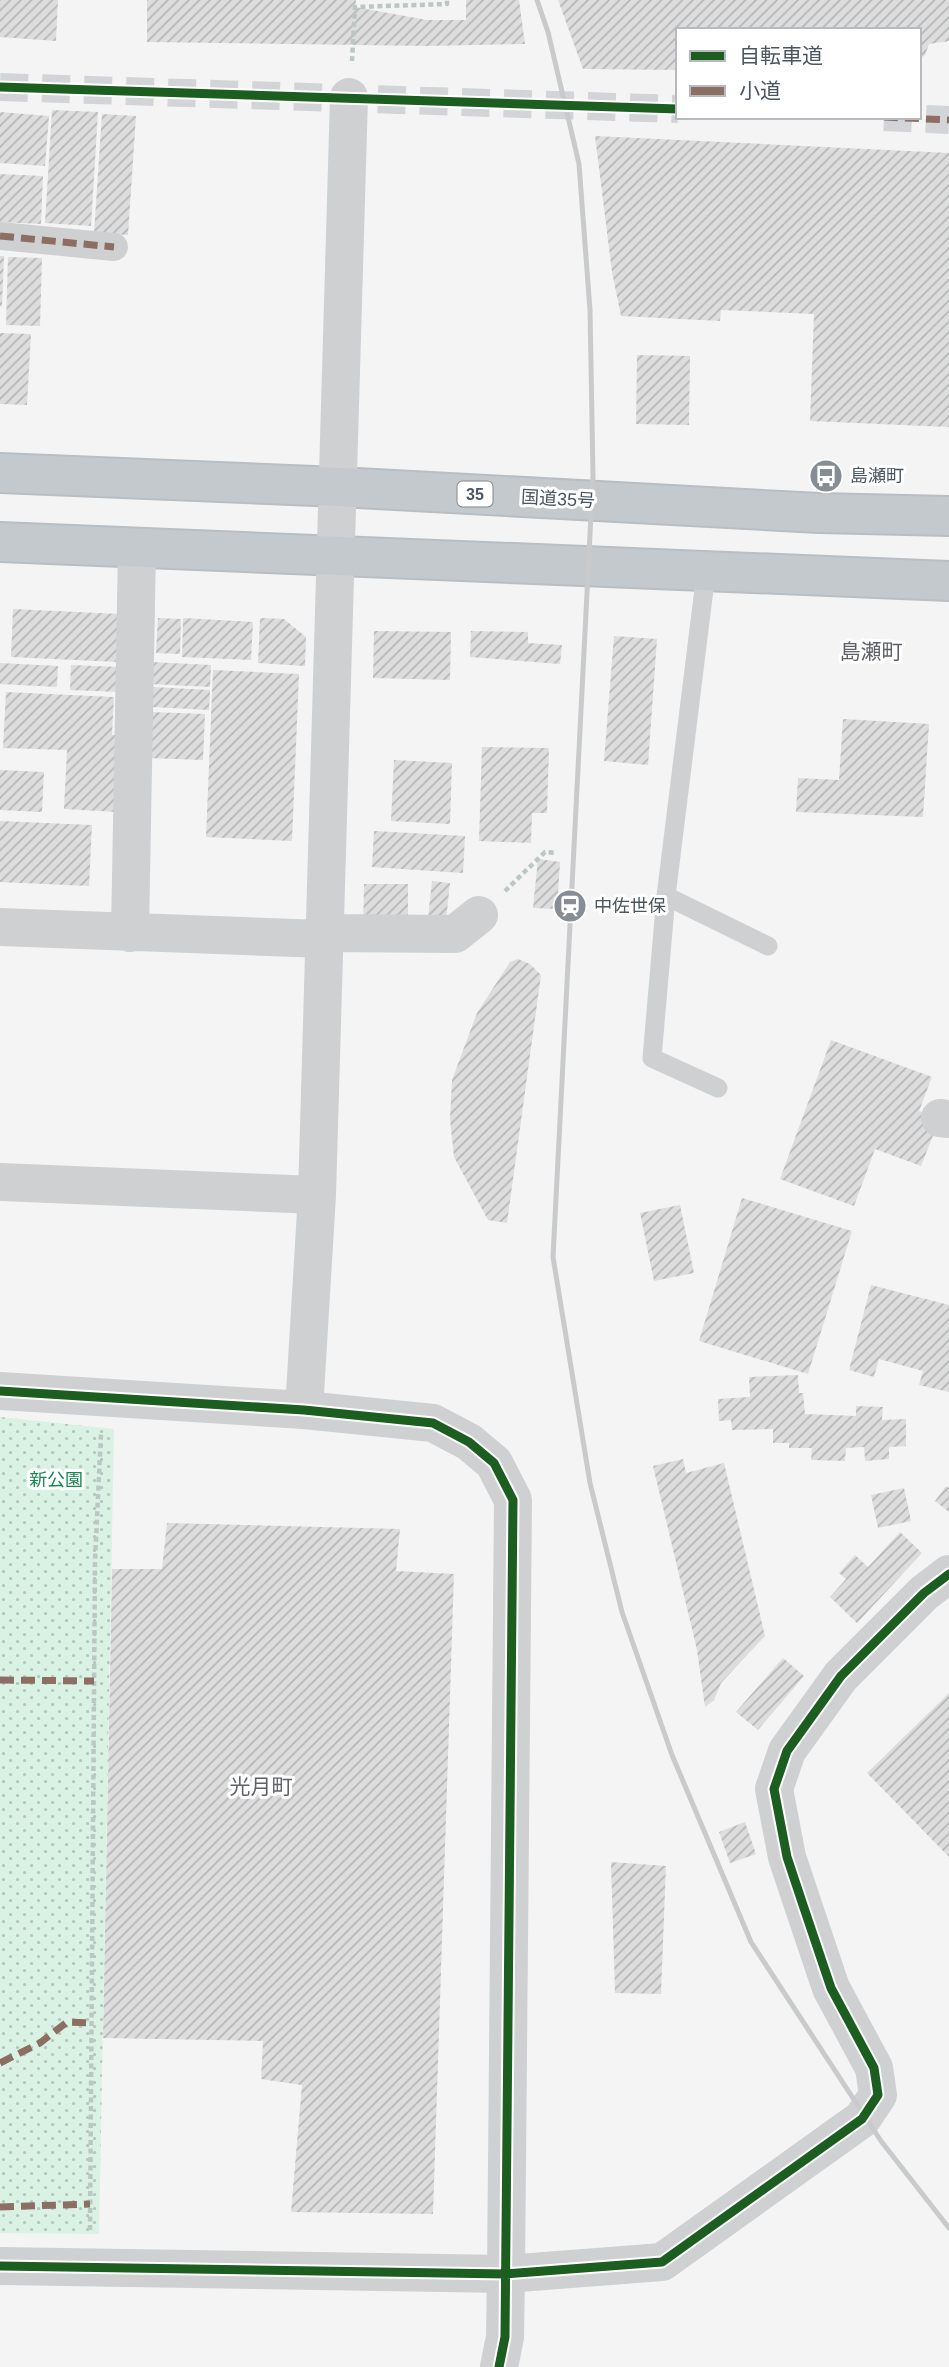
<svg xmlns="http://www.w3.org/2000/svg" width="949" height="2367" viewBox="0 0 949 2367" font-family="Helvetica,'Noto Sans JP',sans-serif">
	<defs>
		<pattern id="green-dots" width="8" height="8" patternUnits="userSpaceOnUse" patternTransform="scale(1.75)"><rect width="8" height="8" fill="#d9f2e3"/><path d="M2 2h.1M6 6h.1" fill="none" stroke="#b2c7bb" stroke-width="1.8" stroke-linecap="round"/></pattern>
		<pattern id="building-hatch" width="6" height="6" patternUnits="userSpaceOnUse" patternTransform="scale(1.75)"><rect width="6" height="6" fill="#ddddde"/><path d="M-1 1l2-2M0 6l6-6M5 7l2-2" fill="none" stroke="#b5b6b7"/></pattern>
	</defs>
	<rect width="100%" height="100%" fill="#f4f4f4"/>
	<!-- green -->
	<path fill="url(#green-dots)" d="M0,1417L114,1429L99,2234L0,2233Z"/>
	<!-- building -->
	<path fill="url(#building-hatch)" d="M0,0H58L56,41L0,37Z
		M147,0H356L355,7L427,20H466V0H519L525,44L426,46L147,42Z
		M558,0H949V41L929,44L925,55L919,60V30H678V70L583,69Z
		M52,110L98,112L91,226L45,223Z
		M0,112L49,116L45,166L0,163Z
		M102,114L136,116L128,235L94,233Z
		M595,136L949,153V427L810,421L814,314L721,310L720,321L621,316L612,272Z
		M0,174L43,176L41,224L0,222Z
		M0,256H4L2,307L0,306Z
		M8,257L42,258L40,326L6,325Z
		M0,333L31,334L27,405L0,404Z
		M637,355L690,356L689,425L636,424Z
		M13,609L120,614L118,662L11,657Z
		M158,618L181,619L180,654L156,653Z
		M183,618L253,622L251,660L182,657Z
		M260,618L284,619L306,637L305,666L258,663Z
		M374,631L451,632L450,680L373,678Z
		M471,631L528,632V643L562,645L560,664L470,657Z
		M614,636L657,639L648,765L604,761Z
		M151,662L211,665L210,687L150,684Z
		M0,663L58,666L57,687L0,684Z
		M71,665L120,667L119,692L70,690Z
		M213,670L299,674L292,841L206,837Z
		M153,687L210,690L209,710L152,707Z
		M6,692L114,697L112,735H121L117,812L64,809L67,750L3,748Z
		M150,712L205,714L203,760L148,758Z
		M843,719L929,724L923,817L796,812L798,778L839,780Z
		M482,747L549,748L547,813H532L531,843L479,841Z
		M394,760L452,763L450,824L391,821Z
		M0,770L44,772L42,812L0,810Z
		M0,821L92,825L89,886L0,882Z
		M374,831L465,836L463,873L372,867Z
		M538,859L560,862L557,909L533,908Z
		M432,881L450,883L445,929L427,928Z
		M364,884H408V932L363,931Z
		M518,959L530,964L541,975L507,1223L488,1220L454,1157L450,1119L452,1080L477,1013L510,962Z
		M831,1040L932,1077L919,1111L940,1118L921,1166L875,1149L854,1206L780,1179Z
		M742,1198L852,1231L808,1374L699,1341Z
		M680,1205L694,1273L654,1281L640,1213Z
		M871,1285L949,1305V1392L919,1385L923,1371L879,1359L874,1377L849,1370Z
		M798,1375L799,1393H803L805,1414L856,1416V1406L883,1407L882,1420L906,1419V1446L889,1447V1459L865,1461L864,1447L846,1448L845,1461L811,1460L812,1448H789V1443H773V1429L732,1430L731,1420L719,1421L718,1399L750,1397L749,1377Z
		M683,1459L686,1473L724,1463L765,1636L721,1683L714,1700L705,1707L697,1650L653,1466Z
		M946,1486L949,1488V1512L935,1501Z
		M904,1488L911,1521L878,1528L871,1495Z
		M167,1523L400,1529L396,1571L454,1574L433,2214L291,2212L302,2085L261,2079L263,2041L103,2038L112,1569H162Z
		M900,1532L922,1553L857,1623L830,1597L846,1579L839,1573L855,1555L868,1567Z
		M783,1658L804,1676L758,1730L736,1712Z
		M949,1693V1857L867,1773Z
		M745,1822L756,1854L730,1863L719,1832Z
		M611,1862L666,1866L661,1994L615,1993Z"/>
	<g fill="none" stroke-linecap="round" stroke-linejoin="round">
		<!-- pedestrian-tunnel -->
		<path stroke="#d2d4d7" stroke-width="28" stroke-dasharray="28 14" stroke-linecap="butt" d="M0,87L678,109
			M884,117L949,120"/>
		<defs>
			<path id="trunk" d="M0,473L339,487L819,513L949,516
				M0,542L949,581"/>
		</defs>
		<!-- trunk casing -->
		<use href="#trunk" stroke="#b9bec3" stroke-width="42"/>
		<!-- path -->
		<path stroke="#bcc7c4" stroke-width="4.5" stroke-dasharray="5 3.5" stroke-linecap="butt" d="M352,61L355,7L447,4V0
			M505,891L545,852L557,853
			M90,2230L95,1560L101,1434"/>
		<!-- service -->
		<path stroke="#ced0d2" stroke-width="19" d="M706,573L666,896L652,1058L718,1088
			M666,896L768,946"/>
		<!-- pedestrian -->
		<path stroke="#ced0d2" stroke-width="28" d="M0,236L114,247"/>
		<!-- minor -->
		<path stroke="#ced0d2" stroke-width="38" d="M0,927L323,939
			M130,933L137,548
			M323,933L455,934L479,915
			M940,1118L949,1119
			M0,1182L317,1195
			M304,1410L317,1195L349,97
			M499,2367L505,2337L506,2274"/>
		<!-- tertiary -->
		<path stroke="#ced0d2" stroke-width="38" d="M0,1391L304,1410L433,1423L469,1442L494,1463L513,1500L506,2274
			M0,2266L506,2274L662,2262L862,2119L878,2095L874,2068L831,1988L803,1905L787,1857L774,1789L787,1751L841,1676L924,1593L949,1574"/>
		<!-- trunk -->
		<use href="#trunk" stroke="#c4c9cd" stroke-width="38"/>
		<!-- rail -->
		<path stroke="#c9cacc" stroke-width="5" d="M537,0L548,32L579,164L590,310L593,476L553,1257L590,1483L622,1612L672,1755L751,1942L881,2141L949,2228"/>
		<!-- quiet -->
		<path stroke="#8d6e63" stroke-width="7" stroke-dasharray="14 7" stroke-linecap="butt" d="M884,117L949,120
			M0,236L114,247
			M0,1680L94,1681
			M0,2063L40,2043L67,2022L92,2023
			M0,2207L90,2204"/>
		<defs>
			<path id="cycleway" d="M0,87L678,109
				M0,1391L304,1410L433,1423L469,1442L494,1463L513,1500L505,2337L499,2367
				M0,2266L506,2274L662,2262L862,2119L878,2095L874,2068L831,1988L803,1905L787,1857L774,1789L787,1751L841,1676L924,1593L949,1574"/>
		</defs>
		<!-- cycleway casing -->
		<use href="#cycleway" stroke="#fff" stroke-width="13"/>
		<!-- cycleway -->
		<use href="#cycleway" stroke="#1b5e20" stroke-width="9"/>
	</g>
	<!-- icons -->
	<defs>
		<symbol id="bus-disc" viewBox="-11 -11 22 22"><circle r="9.5" fill="#868d94" stroke="#fff"/><path d="M-5-6H5V4H4V6H2V4H-2V6H-4V4H-5ZM-3.5-4V0h7V-4ZM-3.5 1.2v1.5H-2V1.2ZM2 1.2v1.5H3.5V1.2Z" fill="#fff"/></symbol>
		<symbol id="station-disc" viewBox="-11 -11 22 22"><circle r="9.5" fill="#868d94" stroke="#fff"/><path d="M-3-6H3Q5-6 5-4V2Q5 4 3 4L4.5 6H3L1.5 4h-3L-3 6H-4.5L-3 4Q-5 4-5 2V-4Q-5-6-3-6ZM-3.5-4v3h7v-3ZM-3.5 1v1.5H-2V1ZM2 1v1.5H3.5V1Z" fill="#fff"/></symbol>
	</defs>
	<g fill-rule="evenodd">
		<use href="#bus-disc" x="807" y="457" width="38" height="38"/>
		<use href="#station-disc" x="551" y="887" width="38" height="38"/>
	</g>
	<g text-anchor="middle" stroke-width="6" stroke-linejoin="round" paint-order="stroke">
		<!-- shield labels -->
		<rect fill="#fff" stroke="#808990" stroke-width="2" x="457.5" y="481.5" width="35" height="25" rx="5"/>
		<g font-size="16" font-weight="bold" fill="#4a5661">
			<text x="475" y="500">35</text>
		</g>
		<!-- poi labels -->
		<g font-size="18" fill="#4a5661" stroke="#fff" text-anchor="start">
			<text x="850" y="482">島瀬町</text>
			<text x="594" y="912">中佐世保</text>
		</g>
		<!-- street labels -->
		<g font-size="18" fill="#4a5661" stroke="#fff">
			<text transform="translate(558 499) rotate(3)" y="6">国道35号</text>
		</g>
		<!-- park labels -->
		<g font-size="18" fill="#17864f" stroke="#fff">
			<text x="56" y="1486">新公園</text>
		</g>
		<!-- quarter labels -->
		<g font-size="21" fill="#5f6368" stroke="#fff">
			<text x="871" y="659">島瀬町</text>
			<text x="261" y="1794">光月町</text>
		</g>
	</g>
	<!-- legend -->
	<rect x="676" y="28" width="245" height="91" fill="#ffffff" stroke="#b7bbc0" stroke-width="2"/>
	<rect x="690" y="51" width="35" height="10" fill="#1b5e20" stroke="#b7bbc0" stroke-width="2"/>
	<text x="739" y="63" font-size="21" fill="#4a5661">自転車道</text>
	<rect x="690" y="86" width="35" height="10" fill="#8d6e63" stroke="#b7bbc0" stroke-width="2"/>
	<text x="739" y="98" font-size="21" fill="#4a5661">小道</text>
</svg>
